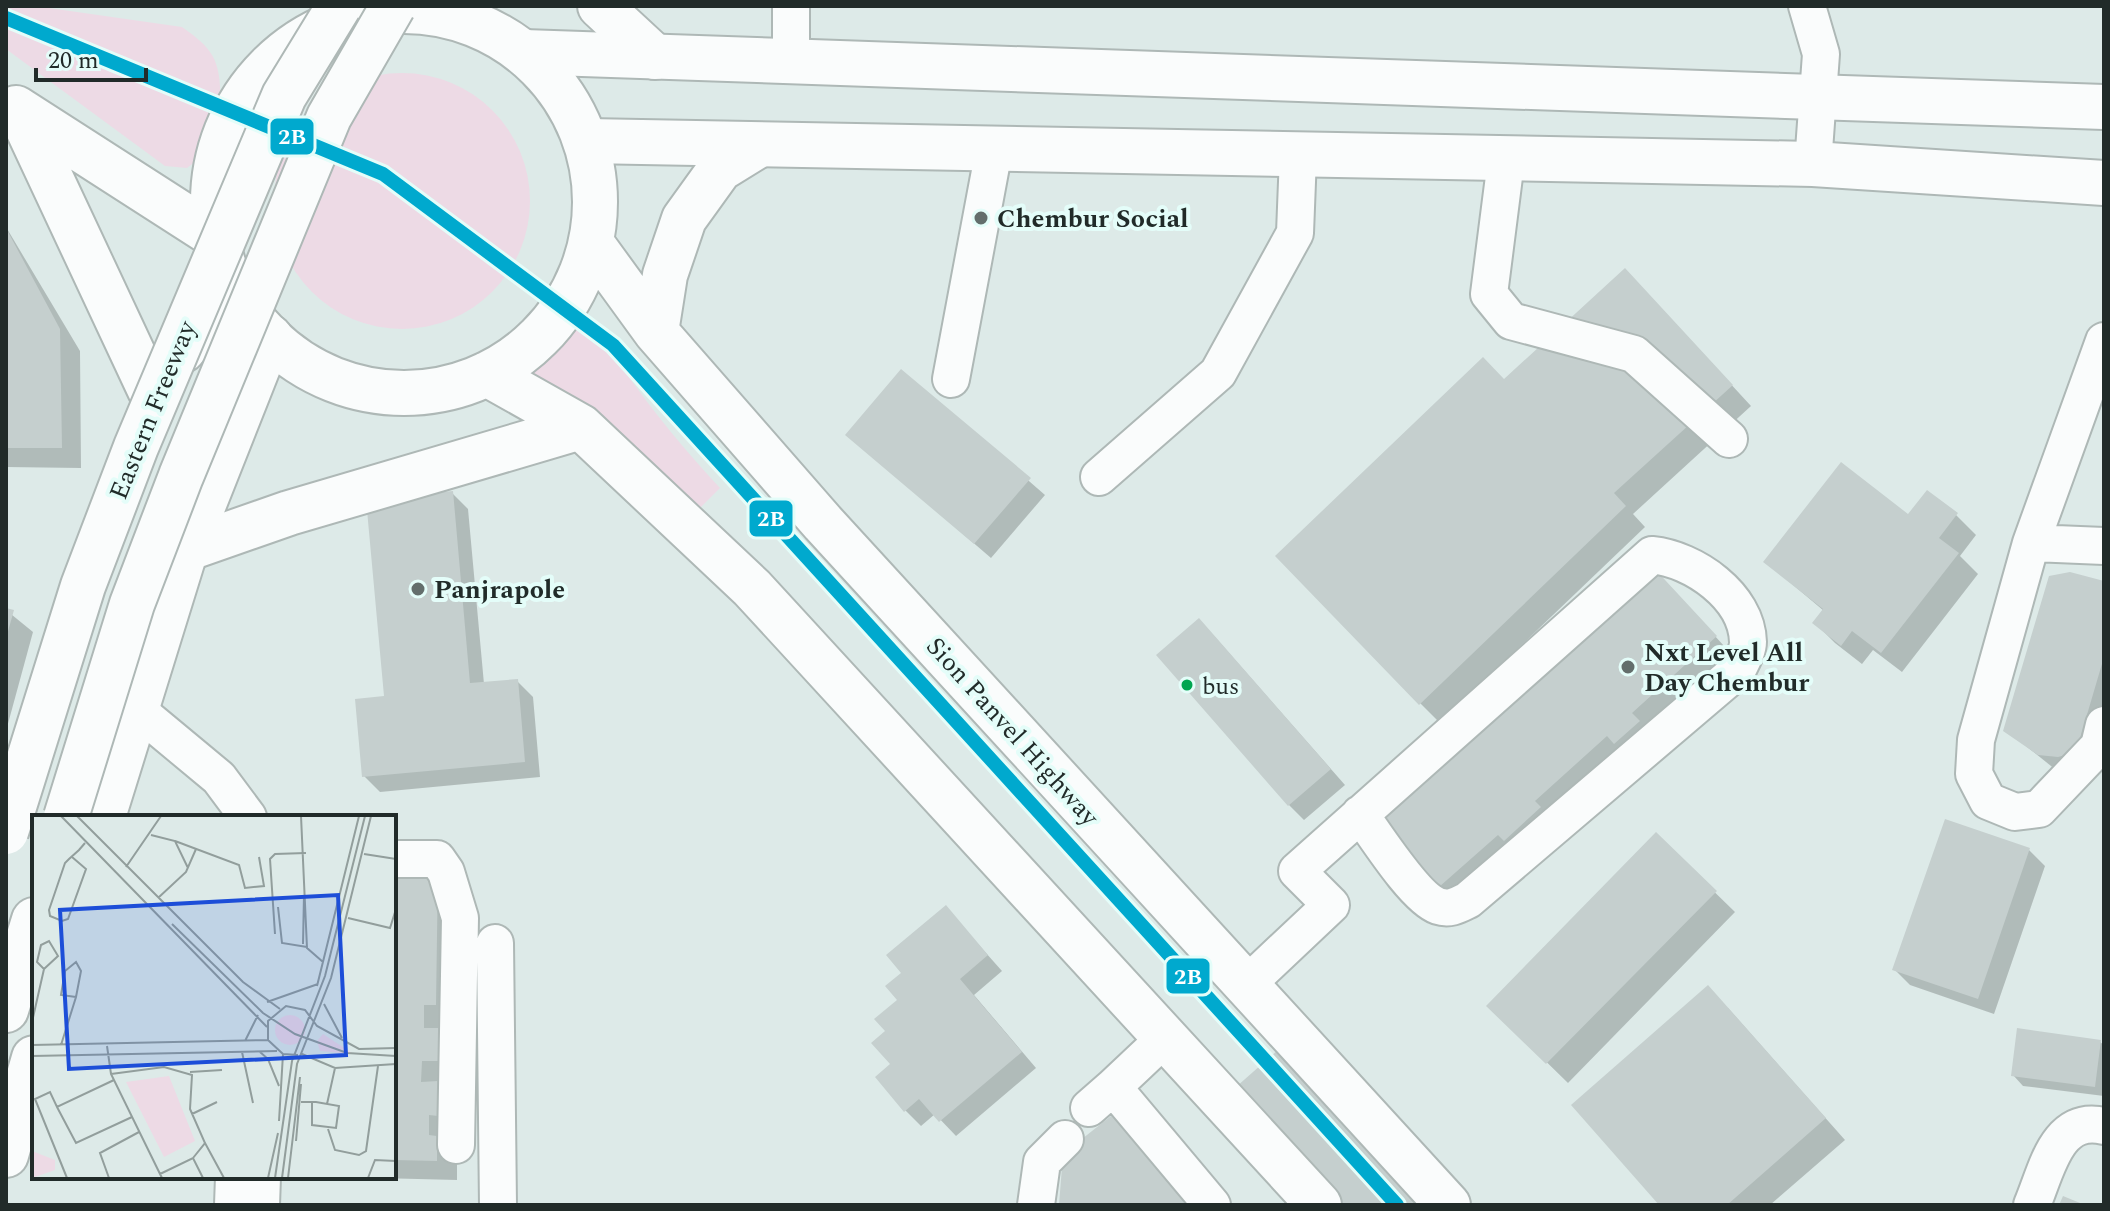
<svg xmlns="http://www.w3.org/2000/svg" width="2110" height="1211" viewBox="0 0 2110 1211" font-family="Spectral,serif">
	<rect width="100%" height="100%" fill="#ddeae8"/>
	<!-- green -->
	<path fill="#eddae5" d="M6,6H35L182,27C192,34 203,42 210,52C228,76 220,134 202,156C199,160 192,164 187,168L165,166L6,49Z
		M274 201a128 128 0 1 1 256 0a128 128 0 1 1-256 0Z
		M584,307C623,374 667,431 720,488L700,508L643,454L583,410L509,376C546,359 561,341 584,307Z"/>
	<!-- shadow -->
	<path fill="#0003" d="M6,227L80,351L81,468L6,467Z
		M1645,291L1751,406L1633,514L1645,527L1440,723L1420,703Z
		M902,371L1045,495L991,558L848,435Z
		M452,493L468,509L484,684L517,681L533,697L540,777L380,792L364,776Z
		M1956,515L1976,535L1960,556L1978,574L1902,672L1873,650L1862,664L1835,643L1815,623L1824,611L1766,562Z
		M2104,583V723L2056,770L2006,730Z
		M1673,590L1735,658L1460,906L1378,818Z
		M6,610L33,632L6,731Z
		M1214,636L1345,785L1304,820L1289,805Z
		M1946,821L2029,850L2045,866L1994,1014L1910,985L1894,969Z
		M1656,835L1735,912L1568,1083L1489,1006Z
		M394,870L457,891V1180L338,1177H394Z
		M946,908L1002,971L974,995L1036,1068L956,1136L935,1114L921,1126L905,1110L887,1031L900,1000L903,973Z
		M1728,1008L1845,1140L1770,1205H1661Z
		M2100,1042L2104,1045V1096L2023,1086L2013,1075Z"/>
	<!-- building -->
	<path fill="#c5cfce" d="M6,228L60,329L62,448H6Z
		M1625,268L1733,385L1614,493L1626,506L1419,705L1275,556L1483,357L1504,379Z
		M901,369L1031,478L974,544L845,435Z
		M1841,462L1908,514L1927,490L1958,513L1939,538L1959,553L1881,653L1852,631L1841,646L1812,623L1823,609L1763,562Z
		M453,491L470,683L518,679L525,762L362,777L355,699L384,696L366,499Z
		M1653,567L1717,636L1632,713L1640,721L1614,744L1607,736L1535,801L1541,807L1504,841L1498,835L1439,887L1376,818Z
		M2070,572L2104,581V657L2076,752L2058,757L2038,755L2003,731L2049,576Z
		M6,608L14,610L7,635H6Z
		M1199,618L1331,769L1288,806L1156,655Z
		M1945,819L2030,848L1978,999L1892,970Z
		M1656,832L1717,891L1546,1064L1486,1006Z
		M394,868H438L436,1005H424V1028H439L438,1061H422L421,1082L438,1081V1116L429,1115V1135L437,1136V1161L394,1160Z
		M946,905L988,955L960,979L1022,1052L939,1122L919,1099L904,1112L875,1077L890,1064L871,1043L885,1031L874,1019L897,1000L885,986L901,973L886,955Z
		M1708,985L1826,1118L1727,1205H1659L1571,1105Z
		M1303,1028L1460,1205H1296L1211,1109Z
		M2017,1028L2101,1040L2095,1087L2011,1076Z
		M1116,1112L1191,1205H1059L1063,1154Z
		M2063,1196L2085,1205H2059Z"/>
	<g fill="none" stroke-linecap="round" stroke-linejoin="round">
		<defs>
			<path id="minor" d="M1807,6L1821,54L1813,164
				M791,60V6
				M1506,161L1489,294L1511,321L1634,354L1729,439
				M2104,341L2031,543L1976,740L1974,774L1988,801L2015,812L2039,809L2099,746L2104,725
				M951,379L994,150
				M1099,477L1218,373L1295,233L1298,156
				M2031,543L2104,546
				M136,709L219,778L248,817
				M394,859H437L446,872L460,918L456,1145
				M495,943L498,1205
				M1246,985L1331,905L1297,871L1652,555C1693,559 1747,596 1748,642C1748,651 1741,662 1737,671L1468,900C1458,905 1450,910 1438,906C1415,898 1376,836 1360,814
				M1165,1038L1113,1087L1212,1205
				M1089,1108L1113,1087
				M233,1205L234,1177
				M261,1205L262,1177
				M1036,1205L1042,1162L1065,1139
				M2032,1205C2047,1170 2056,1115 2104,1126"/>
			<path id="major" d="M524,52L2104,107
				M587,141L1813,164L2104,183
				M183,350L230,293
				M103,817L186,549L270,337
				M6,1155L34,1058"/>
			<path id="highway" d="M600,6L655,57
				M213 202a191 191 0 1 1 382 0a191 191 0 1 1-382 0Z
				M16,108L209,232
				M19,110L150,390
				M592,244L656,332L823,523L1448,1205
				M656,332L665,275L684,219L720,169L759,145
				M487,374L581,427L752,588L1319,1205
				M186,549L289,513L581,427
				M6,1010L34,920"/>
		</defs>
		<!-- minor casing -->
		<use href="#minor" stroke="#aeb8b6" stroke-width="40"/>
		<!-- major casing -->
		<use href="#major" stroke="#aeb8b6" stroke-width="48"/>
		<!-- highway casing -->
		<use href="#highway" stroke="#aeb8b6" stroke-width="48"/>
		<!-- minor -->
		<use href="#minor" stroke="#fafcfc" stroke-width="36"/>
		<!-- major -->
		<use href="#major" stroke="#fafcfc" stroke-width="44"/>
		<!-- highway -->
		<use href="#highway" stroke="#fafcfc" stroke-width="44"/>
		<defs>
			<path id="highway-bridge" d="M66,817L132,604L181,476L329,117L393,6
				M6,832L83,586L136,447L284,96L339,6"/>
		</defs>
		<!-- highway-bridge casing -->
		<use href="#highway-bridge" stroke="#aeb8b6" stroke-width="48" stroke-linecap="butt"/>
		<!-- highway-bridge -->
		<use href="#highway-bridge" stroke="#fafcfc" stroke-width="44"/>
		<defs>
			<path id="metro-1" d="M6,18L383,174L613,345L1397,1205"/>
		</defs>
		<!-- metro-1 casing -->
		<use href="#metro-1" stroke="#e4fdf9" stroke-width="20"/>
		<!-- metro-1 -->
		<use href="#metro-1" stroke="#00a9ce" stroke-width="14"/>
	</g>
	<!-- markers -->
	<g fill="#636e6c" stroke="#e4fdf9" stroke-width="3">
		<circle cx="981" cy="218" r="8"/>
		<circle cx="418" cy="589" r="8"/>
		<circle cx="1628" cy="667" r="8"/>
	</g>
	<circle fill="#00a651" stroke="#e4fdf9" stroke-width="3" cx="1187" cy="685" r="7"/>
	<g text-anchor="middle" stroke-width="8" stroke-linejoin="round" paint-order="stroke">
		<!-- bus labels -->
		<g font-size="24" fill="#212b29" stroke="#e4fdf9" text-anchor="start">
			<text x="1202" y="694">bus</text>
		</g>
		<!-- poi labels -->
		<g font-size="26" font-weight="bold" fill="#212b29" stroke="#e4fdf9" text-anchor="start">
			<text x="997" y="227">Chembur Social</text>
			<text x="434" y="598">Panjrapole</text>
			<text x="1644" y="661">Nxt Level All<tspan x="1644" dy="30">Day Chembur</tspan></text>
		</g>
		<!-- street labels -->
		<g font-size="26" fill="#212b29" stroke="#e4fdf9">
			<text transform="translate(152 410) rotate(-68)" y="9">Eastern Freeway</text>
			<text transform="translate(1013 731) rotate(48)" y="9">Sion Panvel Highway</text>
		</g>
	</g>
	<!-- overview -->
	<g transform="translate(32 815)">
		<rect width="364" height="364" fill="#ddeae8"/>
		<path d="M243 215a15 15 0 1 1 30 0a15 15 0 1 1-30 0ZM291,219L320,238V239L288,236L285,226ZM137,261L163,326L132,342L94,267ZM0,336L23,345V355L0,363Z" fill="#eddae5"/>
		<path fill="none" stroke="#929e9c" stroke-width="2" d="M29,1L235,212M45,1L211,167L248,194M269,1L275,133L291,147M119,20L143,26L156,53M143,26L207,50L213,73L232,71L227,42M332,39L364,44M40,42L54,54L36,104L30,106L18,101L17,95L33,48L37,44L47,35L53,28M94,52L129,1M126,83L154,57L164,34M246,92L250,128L275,132M316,103L358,113L364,94M140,109L231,198L263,219L315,238L364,241M243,119L238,44L243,39L274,38M271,129L272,80M285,171L327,1M235,187L286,169M292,189L310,223M0,207L12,154L5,147L9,130L17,126L26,141L12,154M213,226L226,200M0,230L236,225M29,230L44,182L49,156L44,147L33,156L29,180L44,182M75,231L79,259L130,363M210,237L221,288M228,237L236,244L247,271M270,239L303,253L364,249M266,240L251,239L236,225V206L254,191L273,195L285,211L327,234L364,233M0,241L245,236M158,257L190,255M364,258V295M79,259L132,252L160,260L158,294L173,328L161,343M269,287H284L307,291L304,313L280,310V288M295,289L303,253M25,292L44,328L100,302M160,299L185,287M247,306L251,239M296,314L303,335L327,340L334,336L346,251M264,326L269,269M173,328L192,363M128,359L161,343L171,363M35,363L3,284L18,277L25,292L82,265M77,363L68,338L107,317M236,363L246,318M243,363L260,246L293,161L333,1M250,363L265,249L299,163L339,1M256,363L268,262M336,363L343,345L364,346"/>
		<path fill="#1d4ed8" fill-opacity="0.15" stroke="#1d4ed8" stroke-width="4" d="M306,80L314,240L37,254L28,95Z"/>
		<rect width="364" height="364" fill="none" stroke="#212b29" stroke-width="4"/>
	</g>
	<g stroke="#e4fdf9" stroke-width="3">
		<rect x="269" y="117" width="46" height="39" rx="8" fill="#00a9ce"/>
		<rect x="748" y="499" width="46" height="39" rx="8" fill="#00a9ce"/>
		<rect x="1165" y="957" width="46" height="38" rx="8" fill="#00a9ce"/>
	</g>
	<g font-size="22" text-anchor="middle" font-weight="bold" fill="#fff">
		<text x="292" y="144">2B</text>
		<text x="771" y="526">2B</text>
		<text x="1188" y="984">2B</text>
	</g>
	<!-- border -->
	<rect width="2110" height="1211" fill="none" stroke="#212b29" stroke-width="16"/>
	<!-- scale -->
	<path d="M36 68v12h110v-12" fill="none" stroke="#212b29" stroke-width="4"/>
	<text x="48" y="68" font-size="24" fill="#212b29" stroke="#e4fdf9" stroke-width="6" paint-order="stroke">20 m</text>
</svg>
